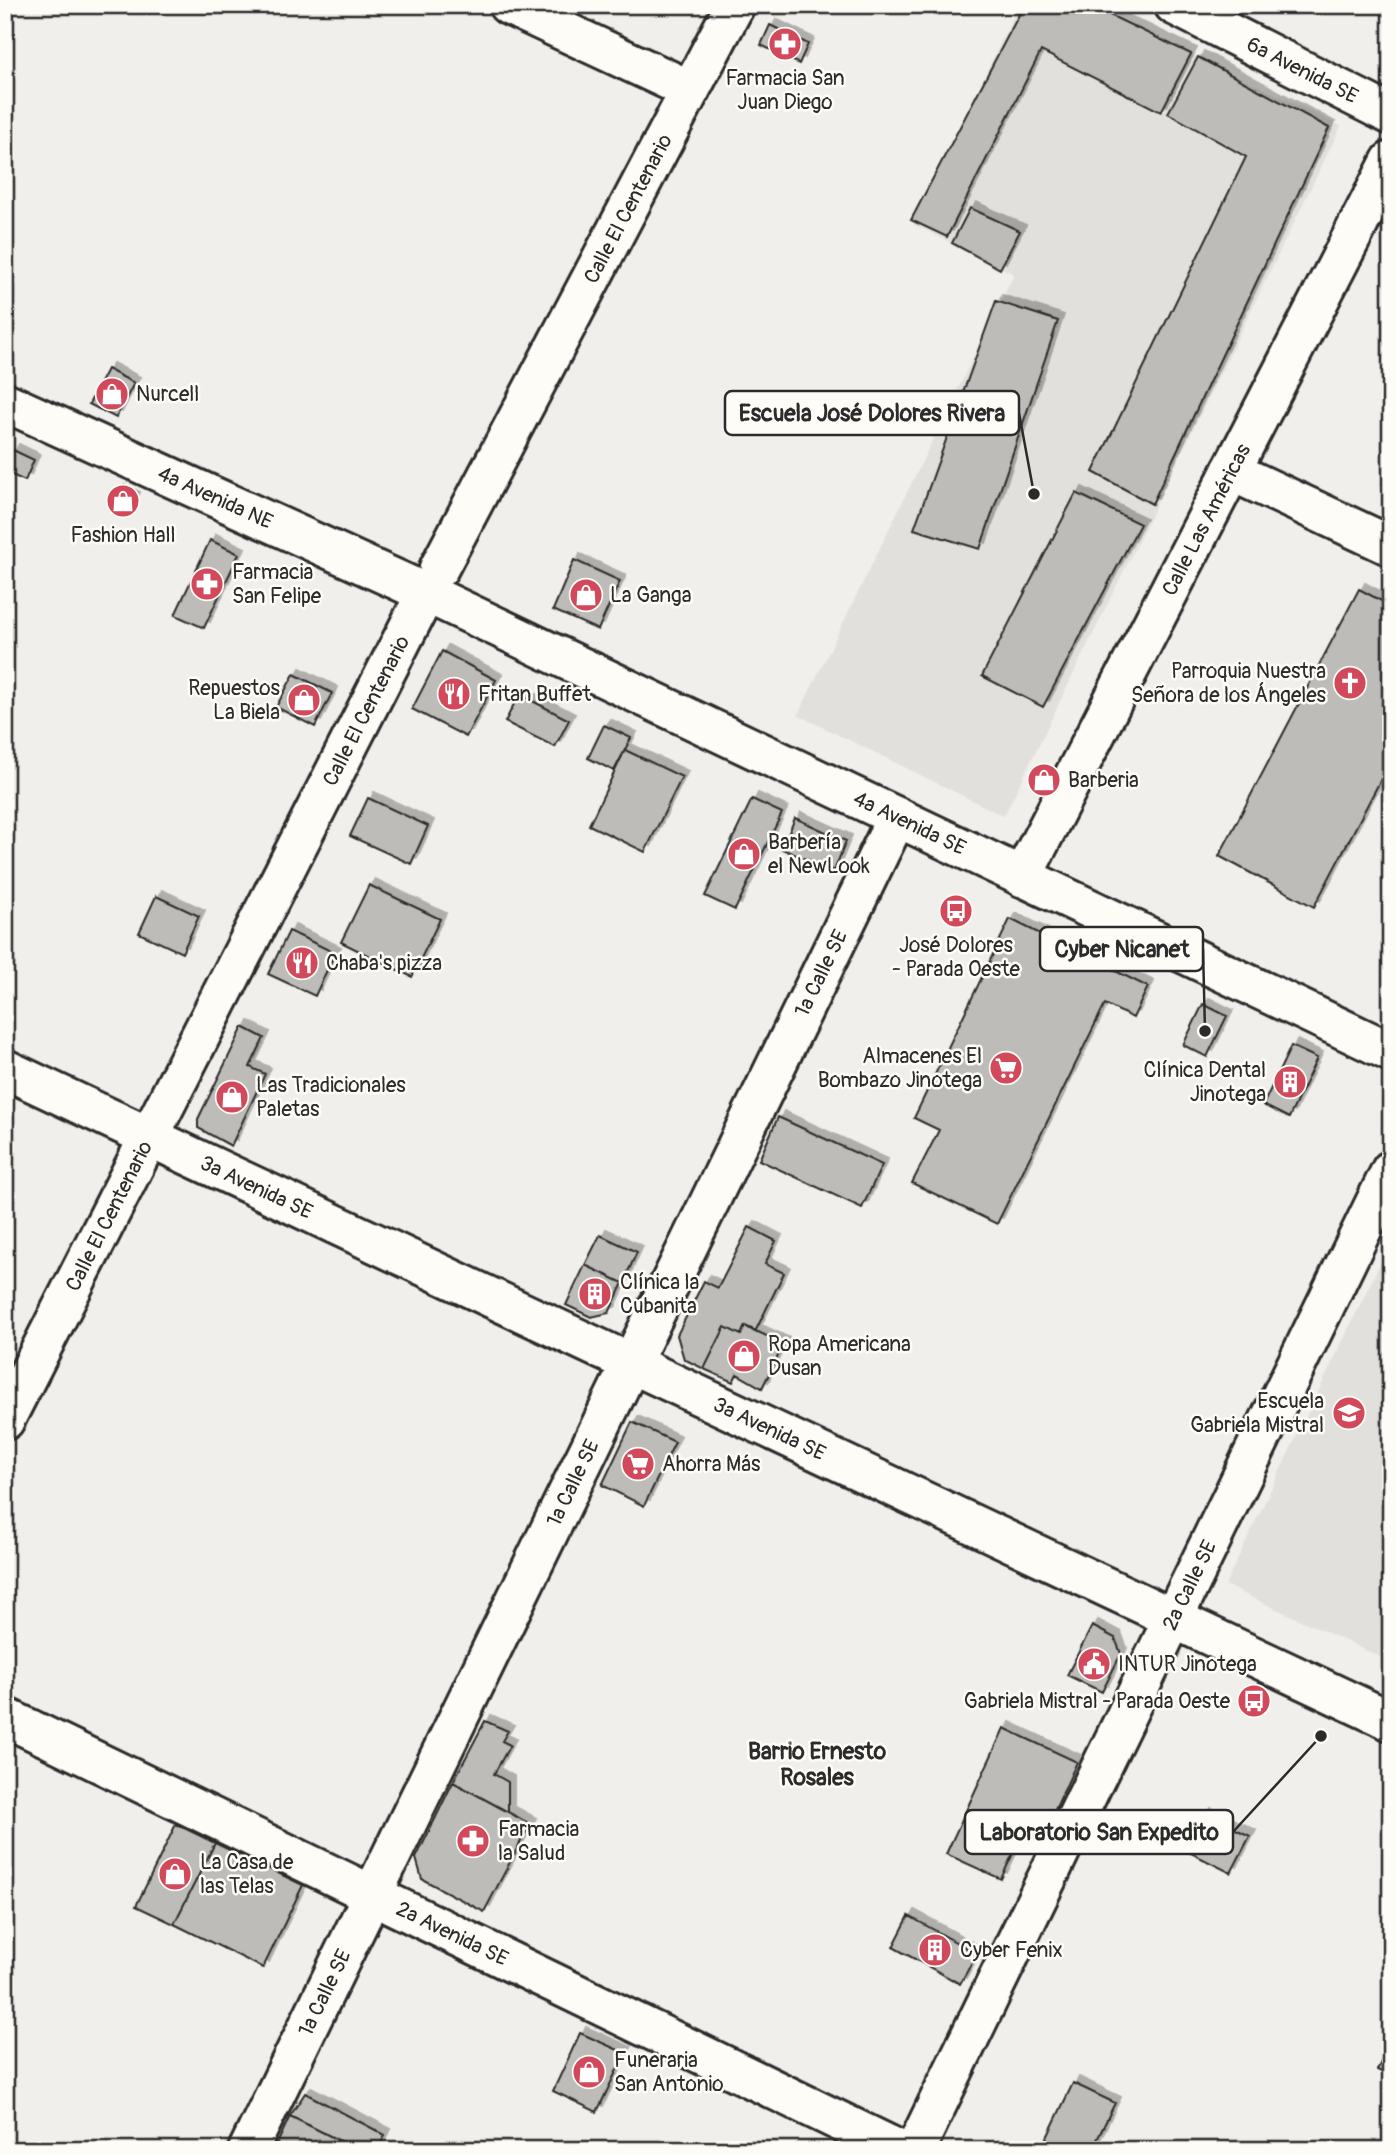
<svg xmlns="http://www.w3.org/2000/svg" width="1396" height="2155" viewBox="0 0 1396 2155" font-family="Pangolin,sans-serif">
	<defs>
		<filter id="shadow"><feDropShadow dx="6" dy="-6" stdDeviation="0" flood-color="#0004"/></filter>
	</defs>
	<rect width="100%" height="100%" fill="#f0efeb"/>
	<filter id="ink" filterUnits="userSpaceOnUse"><feTurbulence type="fractalNoise" baseFrequency=".0143" numOctaves="2"/><feDisplacementMap in="SourceGraphic" scale="14" xChannelSelector="R" yChannelSelector="G"/><feConvolveMatrix kernelMatrix="1 2 1 2 8 2 1 2 1" color-interpolation-filters="sRGB"/></filter>
	<g filter="url(#ink)">
		<!-- built -->
		<path fill="#e1e0dc" d="M1019,5H1091L1341,126L1004,816L798,715L1014,274L913,224Z
			M1391,1241V1662L1225,1585Z"/>
		<!-- building -->
		<path fill="#bdbcb8" stroke="#2b2b2b" stroke-width="2" filter="url(#shadow)" d="M1024,5H1089L1191,54L1161,112L1041,51L947,237L911,220Z
			M770,25L808,44L799,64L761,45Z
			M1198,57L1329,128L1152,504L1093,472L1246,157L1168,113Z
			M970,208L1020,231L1000,269L952,243Z
			M996,301L1058,321L980,549L914,529Z
			M107,369L134,383L116,418L89,404Z
			M13,450L34,460L25,481L5,472V466Z
			M118,491L134,498L128,511L112,504Z
			M1076,493L1140,524L1043,707L982,676Z
			M210,540L239,554L204,628L175,615Z
			M574,560L620,581L598,630L553,610Z
			M1359,589L1391,606V760L1314,907L1219,856Z
			M442,651L496,680L466,737L412,709Z
			M294,674L332,693L315,727L276,707Z
			M519,694L569,720L555,747L505,722Z
			M604,725L631,738L614,771L588,758Z
			M625,750L682,777L645,852L589,825Z
			M368,798L428,826L411,864L350,836Z
			M752,799L782,813L735,910L705,896Z
			M795,818L846,841L834,871L782,849Z
			M369,885L440,919L412,977L341,942Z
			M156,896L199,916L182,953L139,933Z
			M1010,919L1148,987L1133,1018L1105,1004L997,1224L912,1183L939,1130L914,1118Z
			M289,931L335,953L315,996L268,974Z
			M1203,1004L1227,1016L1207,1057L1183,1045Z
			M243,1027L264,1038L250,1067L265,1074L231,1146L198,1128V1119Z
			M1291,1046L1317,1058L1289,1118L1263,1105Z
			M778,1117L882,1165L862,1208L759,1160Z
			M749,1227L776,1241L765,1264L784,1273L755,1332L745,1326L741,1335L725,1327L704,1369L684,1359L677,1335L704,1281L718,1288Z
			M600,1235L637,1252L623,1283L585,1265Z
			M585,1265L623,1283L609,1313L591,1317L566,1305Z
			M745,1326L784,1344L762,1388L737,1374L733,1382L704,1369L725,1327L741,1335Z
			M632,1422L675,1442L644,1506L602,1485Z
			M1092,1626L1115,1638L1121,1654L1102,1692L1067,1675Z
			M485,1721L508,1731L502,1741L510,1745L494,1774L508,1782V1812L453,1782Z
			M1004,1728L1077,1762L1042,1838L1024,1830L1001,1879L946,1854Z
			M453,1782L530,1824L484,1912L422,1879L416,1858Z
			M1205,1814L1250,1836L1231,1873L1187,1851Z
			M176,1824L215,1843L174,1924L136,1906Z
			M215,1843L303,1885L263,1968L174,1924Z
			M909,1916L977,1954L960,1984L893,1947Z
			M580,2033L625,2053L597,2112L553,2091Z
			M1391,2043V2076L1377,2070Z
			M1073,2083L1115,2103L1092,2150H1041Z
			M305,2093L385,2135L378,2150H358L290,2116Z
			M290,2116L358,2150H283L276,2146Z"/>
		<g fill="none" stroke-linecap="round" stroke-linejoin="round">
			<defs>
				<g id="minor">
					<path d="M508,5L690,90"/>
					<path id="s1" d="M1174,5L1391,115"/>
					<path id="s2" d="M5,402L426,593L1391,1052"/>
					<path d="M1231,471L1391,546"/>
					<path id="s3" d="M1022,877L1391,161"/>
					<path id="s4" d="M5,1069L1391,1721"/>
					<path id="s5" d="M5,1717L899,2150"/>
					<path id="s6" d="M248,2150L897,817"/>
					<path id="s7" d="M915,2150L1391,1170"/>
				</g>
				<g id="major">
					<path id="s8" d="M439,568L735,5"/>
					<path id="s9" d="M5,1420L426,593"/>
				</g>
			</defs>
			<!-- minor casing -->
			<use href="#minor" stroke="#2b2b2b" stroke-width="44"/>
			<!-- major casing -->
			<use href="#major" stroke="#2b2b2b" stroke-width="44"/>
			<!-- minor -->
			<use href="#minor" stroke="#fdfcf7" stroke-width="38"/>
			<!-- major -->
			<use href="#major" stroke="#fdfcf7" stroke-width="38"/>
		</g>
	</g>
	<!-- icons -->
	<defs>
		<symbol id="pharmacy-disc" viewBox="-11 -11 22 22"><circle r="9.5" fill="#d1495b" stroke="#fdfcf7"/><path d="M-2-6h4v4h4v4h-4v4h-4v-4h-4v-4h4Z" fill="#fff"/></symbol>
		<symbol id="shop-disc" viewBox="-11 -11 22 22"><circle r="9.5" fill="#d1495b" stroke="#fdfcf7"/><path d="M-5-2.5h2.3a2.7 3.5 0 0 1 5.4 0H5L5.5 6h-11ZM-1.5-2.5h3a1.5 2.3 0 0 0-3 0Z" fill="#fff"/></symbol>
		<symbol id="church-disc" viewBox="-11 -11 22 22"><circle r="9.5" fill="#d1495b" stroke="#fdfcf7"/><path d="M-1.2-6h2.4v3.5h3.3v2.4h-3.3V6h-2.4V-.1h-3.3v-2.4h3.3Z" fill="#fff"/></symbol>
		<symbol id="restaurant-disc" viewBox="-11 -11 22 22"><circle r="9.5" fill="#d1495b" stroke="#fdfcf7"/><path d="M-5-6h1v4h1v-4h1v4h1v-4h1v5L-1.5 .5V6h-2V.5L-5-1ZM5-6V6H3V1.5H1.5Q1.5-4 5-6Z" fill="#fff"/></symbol>
		<symbol id="bus-disc" viewBox="-11 -11 22 22"><circle r="9.5" fill="#d1495b" stroke="#fdfcf7"/><path d="M-5-6H5V4H4V6H2V4H-2V6H-4V4H-5ZM-3.5-4V0h7V-4ZM-3.5 1.2v1.5H-2V1.2ZM2 1.2v1.5H3.5V1.2Z" fill="#fff"/></symbol>
		<symbol id="supermarket-disc" viewBox="-11 -11 22 22"><circle r="9.5" fill="#d1495b" stroke="#fdfcf7"/><path d="M-6-5.5h2.5l.6 2H6L4.5 2H-2.5L-4.4-4H-6ZM-1.5 3.2a1.3 1.3 0 1 0 .1 0ZM3 3.2a1.3 1.3 0 1 0 .1 0Z" fill="#fff"/></symbol>
		<symbol id="building-disc" viewBox="-11 -11 22 22"><circle r="9.5" fill="#d1495b" stroke="#fdfcf7"/><path d="M-4-6H4V6H1V3H-1V6H-4ZM-2.5-4.3h1.7v1.8h-1.7ZM.8-4.3h1.7v1.8H.8ZM-2.5-1h1.7V.8h-1.7ZM.8-1h1.7V.8H.8Z" fill="#fff"/></symbol>
		<symbol id="school-disc" viewBox="-11 -11 22 22"><circle r="9.5" fill="#d1495b" stroke="#fdfcf7"/><path d="M0-5L7-2L0 1L-7-2ZM-4 1L0 2.5L4 1V4Q0 6-4 4Z" fill="#fff"/></symbol>
		<symbol id="civic-disc" viewBox="-11 -11 22 22"><circle r="9.5" fill="#d1495b" stroke="#fdfcf7"/><path d="M-.6-6.5H3V-4.5H.6V-3L4-1V1h2V6H-6V1h2V-1L-.6-3ZM-1.2 2.5V6h2.4V2.5Z" fill="#fff"/></symbol>
	</defs>
	<g fill-rule="evenodd">
		<use href="#pharmacy-disc" x="766" y="25" width="38" height="38"/>
		<use href="#shop-disc" x="93" y="375" width="38" height="38"/>
		<use href="#shop-disc" x="104" y="482" width="38" height="38"/>
		<use href="#pharmacy-disc" x="188" y="565" width="38" height="38"/>
		<use href="#shop-disc" x="567" y="576" width="38" height="38"/>
		<use href="#church-disc" x="1331" y="664" width="38" height="38"/>
		<use href="#restaurant-disc" x="435" y="675" width="38" height="38"/>
		<use href="#shop-disc" x="285" y="681" width="38" height="38"/>
		<use href="#shop-disc" x="1025" y="761" width="38" height="38"/>
		<use href="#shop-disc" x="725" y="835" width="38" height="38"/>
		<use href="#bus-disc" x="937" y="892" width="38" height="38"/>
		<use href="#restaurant-disc" x="283" y="944" width="38" height="38"/>
		<use href="#supermarket-disc" x="987" y="1049" width="38" height="38"/>
		<use href="#building-disc" x="1271" y="1063" width="38" height="38"/>
		<use href="#shop-disc" x="213" y="1078" width="38" height="38"/>
		<use href="#building-disc" x="576" y="1275" width="38" height="38"/>
		<use href="#shop-disc" x="725" y="1337" width="38" height="38"/>
		<use href="#school-disc" x="1330" y="1394" width="38" height="38"/>
		<use href="#supermarket-disc" x="619" y="1445" width="38" height="38"/>
		<use href="#civic-disc" x="1075" y="1645" width="38" height="38"/>
		<use href="#bus-disc" x="1235" y="1682" width="38" height="38"/>
		<use href="#pharmacy-disc" x="454" y="1822" width="38" height="38"/>
		<use href="#shop-disc" x="156" y="1855" width="38" height="38"/>
		<use href="#building-disc" x="916" y="1931" width="38" height="38"/>
		<use href="#shop-disc" x="570" y="2053" width="38" height="38"/>
	</g>
	<g text-anchor="middle" stroke-width="5" stroke-linejoin="round" paint-order="stroke">
		<!-- street labels -->
		<g font-size="21" fill="#2b2b2b" stroke="#fdfcf7">
			<text dy="7" stroke="none"><textPath href="#s1" startOffset="144">6a Avenida SE</textPath></text>
			<text dy="7" stroke="none"><textPath href="#s8" startOffset="406">Calle El Centenario</textPath></text>
			<text dy="7" stroke="none"><textPath href="#s2" startOffset="231">4a Avenida NE</textPath></text>
			<text dy="7" stroke="none"><textPath href="#s3" startOffset="402">Calle Las Américas</textPath></text>
			<text dy="7" stroke="none"><textPath href="#s9" startOffset="796">Calle El Centenario</textPath></text>
			<text dy="7" stroke="none"><textPath href="#s2" startOffset="998">4a Avenida SE</textPath></text>
			<text dy="7" stroke="none"><textPath href="#s6" startOffset="1309">1a Calle SE</textPath></text>
			<text dy="7" stroke="none"><textPath href="#s4" startOffset="278">3a Avenida SE</textPath></text>
			<text dy="7" stroke="none"><textPath href="#s9" startOffset="229">Calle El Centenario</textPath></text>
			<text dy="7" stroke="none"><textPath href="#s4" startOffset="845">3a Avenida SE</textPath></text>
			<text dy="7" stroke="none"><textPath href="#s6" startOffset="742">1a Calle SE</textPath></text>
			<text dy="7" stroke="none"><textPath href="#s7" startOffset="628">2a Calle SE</textPath></text>
			<text dy="7" stroke="none"><textPath href="#s5" startOffset="497">2a Avenida SE</textPath></text>
			<text dy="7" stroke="none"><textPath href="#s6" startOffset="175">1a Calle SE</textPath></text>
		</g>
		<!-- poi labels -->
		<g font-size="21" fill="#2b2b2b" stroke="#fdfcf7" text-anchor="start">
			<text x="785" y="85" text-anchor="middle">Farmacia San<tspan x="785" dy="24">Juan Diego</tspan></text>
			<text x="136" y="401">Nurcell</text>
			<text x="123" y="542" text-anchor="middle">Fashion Hall</text>
			<text x="232" y="579">Farmacia<tspan x="232" dy="24">San Felipe</tspan></text>
			<text x="610" y="602">La Ganga</text>
			<text x="1326" y="678" text-anchor="end">Parroquia Nuestra<tspan x="1326" dy="24">Señora de los Ángeles</tspan></text>
			<text x="280" y="695" text-anchor="end">Repuestos<tspan x="280" dy="24">La Biela</tspan></text>
			<text x="478" y="701">Fritan Buffet</text>
			<text x="1068" y="787">Barberia</text>
			<text x="768" y="849">Barbería<tspan x="768" dy="24">el NewLook</tspan></text>
			<text x="956" y="952" text-anchor="middle">José Dolores<tspan x="956" dy="24">- Parada Oeste</tspan></text>
			<text x="326" y="970">Chaba's pizza</text>
			<text x="982" y="1063" text-anchor="end">Almacenes El<tspan x="982" dy="24">Bombazo Jinotega</tspan></text>
			<text x="1266" y="1077" text-anchor="end">Clínica Dental<tspan x="1266" dy="24">Jinotega</tspan></text>
			<text x="256" y="1092">Las Tradicionales<tspan x="256" dy="24">Paletas</tspan></text>
			<text x="620" y="1289">Clínica la<tspan x="620" dy="24">Cubanita</tspan></text>
			<text x="768" y="1351">Ropa Americana<tspan x="768" dy="24">Dusan</tspan></text>
			<text x="1324" y="1408" text-anchor="end">Escuela<tspan x="1324" dy="24">Gabriela Mistral</tspan></text>
			<text x="662" y="1471">Ahorra Más</text>
			<text x="1118" y="1671">INTUR Jinotega</text>
			<text x="1230" y="1708" text-anchor="end">Gabriela Mistral - Parada Oeste</text>
			<text x="498" y="1836">Farmacia<tspan x="498" dy="24">la Salud</tspan></text>
			<text x="200" y="1869">La Casa de<tspan x="200" dy="24">las Telas</tspan></text>
			<text x="960" y="1957">Cyber Fenix</text>
			<text x="614" y="2067">Funeraria<tspan x="614" dy="24">San Antonio</tspan></text>
		</g>
		<!-- neighbourhood labels -->
		<g font-size="23" font-weight="bold" fill="#2b2b2b" stroke="#fdfcf7">
			<text x="817" y="1759">Barrio Ernesto<tspan x="817" dy="26">Rosales</tspan></text>
		</g>
	</g>
	<!-- callouts -->
	<path fill="none" stroke="#2b2b2b" stroke-width="2.5" d="M1034 494L1019 413M1205 1031L1203 949M1321 1736L1233 1832"/>
	<g fill="#2b2b2b" stroke="#fdfcf7" stroke-width="2.5">
		<circle cx="1034" cy="494" r="7"/>
		<circle cx="1205" cy="1031" r="7"/>
		<circle cx="1321" cy="1736" r="7"/>
	</g>
	<g fill="#fdfcf7" stroke="#2b2b2b" stroke-width="2.5">
		<rect x="725" y="391" width="294" height="44" rx="7"/>
		<rect x="1040" y="927" width="163" height="44" rx="7"/>
		<rect x="965" y="1810" width="268" height="44" rx="7"/>
	</g>
	<g font-size="23" text-anchor="middle" font-weight="bold" fill="#2b2b2b">
		<text x="872" y="421">Escuela José Dolores Rivera</text>
		<text x="1122" y="957">Cyber Nicanet</text>
		<text x="1099" y="1840">Laboratorio San Expedito</text>
	</g>
	<!-- margin -->
	<rect width="1396" height="2155" fill="none" stroke="#fdfcf7" stroke-width="28"/>
	<rect x="14" y="14" width="1368" height="2127" fill="none" stroke="#2b2b2b" stroke-width="2.5" filter="url(#ink)"/>
</svg>
